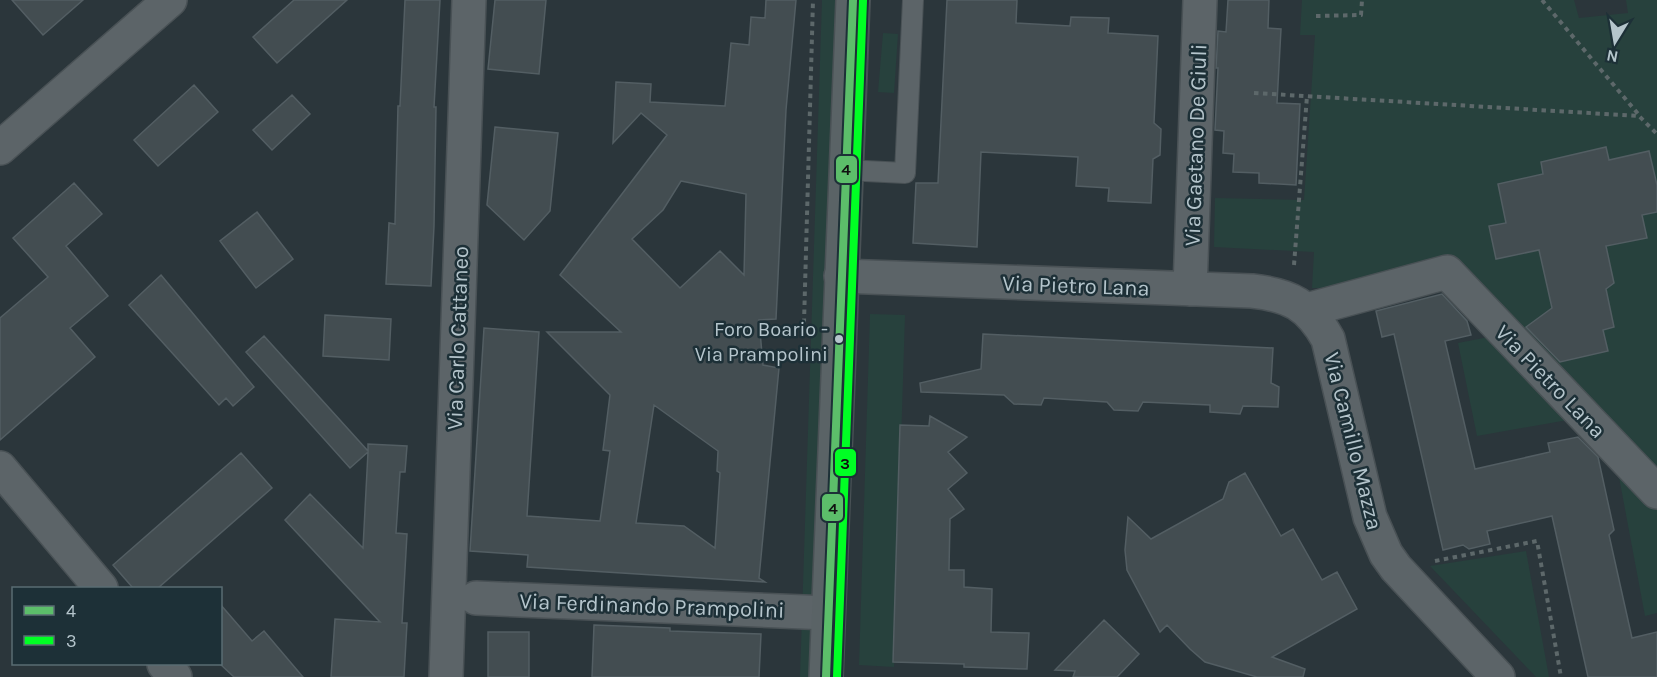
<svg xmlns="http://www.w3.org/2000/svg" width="1657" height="677" viewBox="0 0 1657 677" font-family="Karla,sans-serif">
	<rect width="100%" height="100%" fill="#2b363b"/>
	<!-- green -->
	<path fill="#27413d" d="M822,0H841L817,677H800Z
		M1302,0H1574L1579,18L1628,13L1626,0H1657V613L1645,616L1607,413L1477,436L1458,343L1499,335L1442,262L1339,288H1312L1314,252L1214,247L1215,198L1304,200L1315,35H1300Z
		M883,33L898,34L894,93L878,92Z
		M870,314L905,315L894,667L859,665Z
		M1526,551L1549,677H1536L1430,566Z"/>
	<!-- building -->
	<path fill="#434d51" stroke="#535e63" stroke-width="1.5" fill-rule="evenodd" d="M12,0H83L43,35Z
		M294,0H347L277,63L253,37Z
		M405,0H440L434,107H436L434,226L431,286L386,284L389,223L395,224L398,106H400Z
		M495,0H546L539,74L488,69Z
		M766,0H796L786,110L776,319L759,320L763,365L779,368L759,578L765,582L527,567L528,555L470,551L484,328L539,332L527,516L600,521L610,451L603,450L610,395L547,332H621L560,275L667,135L641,113L613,143L616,82L651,84L650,102L725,106L731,43L749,45L751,17L765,18ZM681,181L746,194L744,275L720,251L680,288L632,239L663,210ZM654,405L718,451L717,471L720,473L715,548L684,526L636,523Z
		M947,0H1017L1016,23L1070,26L1071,17L1109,18L1108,33L1158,36L1154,123L1161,129L1160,155L1153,159L1151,203L1108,201L1109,188L1076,186L1078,157L981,152L977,247L913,243L916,183H938Z
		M1228,0H1269L1268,28L1281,29L1277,103L1300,104L1296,185L1259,183V173L1233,172L1234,154L1223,153L1224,131L1215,130L1218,68H1216L1218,31L1226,32Z
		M194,85L218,112L158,166L134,140Z
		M292,95L310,114L272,150L253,130Z
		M495,127L558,133L550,211L524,240L487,205Z
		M1606,147L1609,160L1649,151L1657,185V212L1642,215L1647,238L1606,246L1614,283L1606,289L1614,327L1603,330L1608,351L1560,362L1526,327L1552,308L1539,250L1496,259L1489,226L1506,223L1498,184L1543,174L1541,162Z
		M74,183L102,214L66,246L108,296L70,328L95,357L0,440V318L48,277L13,238Z
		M257,212L293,259L256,288L220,241Z
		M161,275L254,387L233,406L226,398L219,405L129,305Z
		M1442,294L1467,321L1471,335L1445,341L1475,469L1550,452L1548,443L1578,437L1598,457L1614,530L1609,535L1632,638L1657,632V677H1588L1552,516L1487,531L1490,544L1469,549L1463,545L1443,550L1394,334L1382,337L1376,311Z
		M325,315L391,319L389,360L323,356Z
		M983,334L1273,348L1271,383L1279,387L1278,407L1243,406L1240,414L1210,412V405L1143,402L1138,411L1114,410L1107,402L1044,398L1041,405L1014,404L1004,395L921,392L920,383L981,369Z
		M264,336L368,451V444L407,446L405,472H400L396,533L407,534L402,623H407L404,677H331L335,619L380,622L285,520L310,494L363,548L368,452L350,468L246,352Z
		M930,416L967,437L948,452L967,473L948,489L964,509L950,519L949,570H964V587L992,589L991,632L1029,633L1027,669L964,667V664L893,662L900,425L929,426Z
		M241,453L272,488L158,588H133L113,565Z
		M1245,473L1281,536L1293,529L1322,580L1337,572L1357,609L1272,657L1305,669L1303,677H1257L1205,662L1190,649L1167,625L1160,632L1127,570L1125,550L1128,517L1151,539L1223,499L1229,482Z
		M220,604L252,641L264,631L303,677H234L220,664Z
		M1104,620L1139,654L1117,677H1073L1075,671L1055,670Z
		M594,625L670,628V631L761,634L759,677H592Z
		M488,632H529V677H488Z"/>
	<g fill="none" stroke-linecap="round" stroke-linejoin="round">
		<defs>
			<path id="lane" d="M845,170L905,173L913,0"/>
			<path id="street" d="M0,148L170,0
				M841,276L1252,291C1290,295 1309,305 1328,339L1370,517L1386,554L1396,568L1498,677
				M1190,289L1200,0
				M1307,310L1447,272L1657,492
				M0,468L101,588
				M476,598L828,613
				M164,664L175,677
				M446,677L469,0"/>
			<path id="secondary" d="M826,677L853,0"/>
		</defs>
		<!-- lane casing -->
		<use href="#lane" stroke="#495155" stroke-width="22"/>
		<!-- street casing -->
		<use href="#street" stroke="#495155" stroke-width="36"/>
		<!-- secondary casing -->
		<use href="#secondary" stroke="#495155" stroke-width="36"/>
		<!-- path -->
		<path stroke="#5d686a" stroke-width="4" stroke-dasharray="4.5 4.5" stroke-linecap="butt" d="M1542,0L1639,115
			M1316,16L1361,15L1362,0
			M1254,93L1639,116L1657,134
			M1294,265L1307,96
			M804,323L813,0
			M1435,561L1537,541L1561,677"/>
		<!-- lane -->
		<use href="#lane" stroke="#5c6468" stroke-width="20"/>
		<!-- street -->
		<use href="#street" stroke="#5c6468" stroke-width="33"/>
		<!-- secondary -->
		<use href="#secondary" stroke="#5a6366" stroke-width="33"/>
		<defs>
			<path id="bus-1" d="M826,677L853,0"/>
			<path id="bus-2" d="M837,677L863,0"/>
		</defs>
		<!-- bus-1 casing -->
		<use href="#bus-1" stroke="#1d3037" stroke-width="12"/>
		<!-- bus-2 casing -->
		<use href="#bus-2" stroke="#1d3037" stroke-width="12"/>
		<!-- bus-1 -->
		<use href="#bus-1" stroke="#5cbe6a" stroke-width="8"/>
		<!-- bus-2 -->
		<use href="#bus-2" stroke="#00ff24" stroke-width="8"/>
	</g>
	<!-- markers -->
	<circle fill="#b5c5cc" stroke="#1d3037" stroke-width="2" cx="839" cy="339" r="5"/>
	<g text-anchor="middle" stroke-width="5" stroke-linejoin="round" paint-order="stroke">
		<!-- bus labels -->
		<g font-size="20" fill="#b5c5cc" stroke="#1d3037" text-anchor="end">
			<text x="828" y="336">Foro Boario -<tspan x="828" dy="25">Via Prampolini</tspan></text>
		</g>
		<!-- street labels -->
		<g font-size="22" fill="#b5c5cc" stroke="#1d3037">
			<text transform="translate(1195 145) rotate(-88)" y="8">Via Gaetano De Giuli</text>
			<text transform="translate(1076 285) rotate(2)" y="8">Via Pietro Lana</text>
			<text transform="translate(457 338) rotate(-88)" y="8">Via Carlo Cattaneo</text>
			<text transform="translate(1551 381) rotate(46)" y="8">Via Pietro Lana</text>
			<text transform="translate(1354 441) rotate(76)" y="8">Via Camillo Mazza</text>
			<text transform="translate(652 605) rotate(2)" y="8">Via Ferdinando Prampolini</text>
		</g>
	</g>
	<g stroke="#1d3037" stroke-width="2">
		<rect x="835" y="155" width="23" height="29" rx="6" fill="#5cbe6a"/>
		<rect x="834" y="448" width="23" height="29" rx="6" fill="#00ff24"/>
		<rect x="821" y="493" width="23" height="29" rx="6" fill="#5cbe6a"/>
	</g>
	<g font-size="16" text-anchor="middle" font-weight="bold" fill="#111">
		<text x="846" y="175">4</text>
		<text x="845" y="469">3</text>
		<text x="833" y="514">4</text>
	</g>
	<!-- legend -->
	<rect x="12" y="587" width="210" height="78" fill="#1d3037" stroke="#5a6c73" stroke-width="1.5"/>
	<rect x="24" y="606" width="30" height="9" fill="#5cbe6a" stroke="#5a6c73" stroke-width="1.5"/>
	<text x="66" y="617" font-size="18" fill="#b5c5cc">4</text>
	<rect x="24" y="636" width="30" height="9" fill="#00ff24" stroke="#5a6c73" stroke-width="1.5"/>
	<text x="66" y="647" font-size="18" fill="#b5c5cc">3</text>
	<!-- north arrow -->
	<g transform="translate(1615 42) rotate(191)" stroke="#1d3037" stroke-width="4.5" paint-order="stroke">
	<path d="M0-4.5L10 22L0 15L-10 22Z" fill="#b5c5cc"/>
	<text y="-9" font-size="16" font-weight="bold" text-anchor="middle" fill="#b5c5cc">N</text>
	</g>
</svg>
